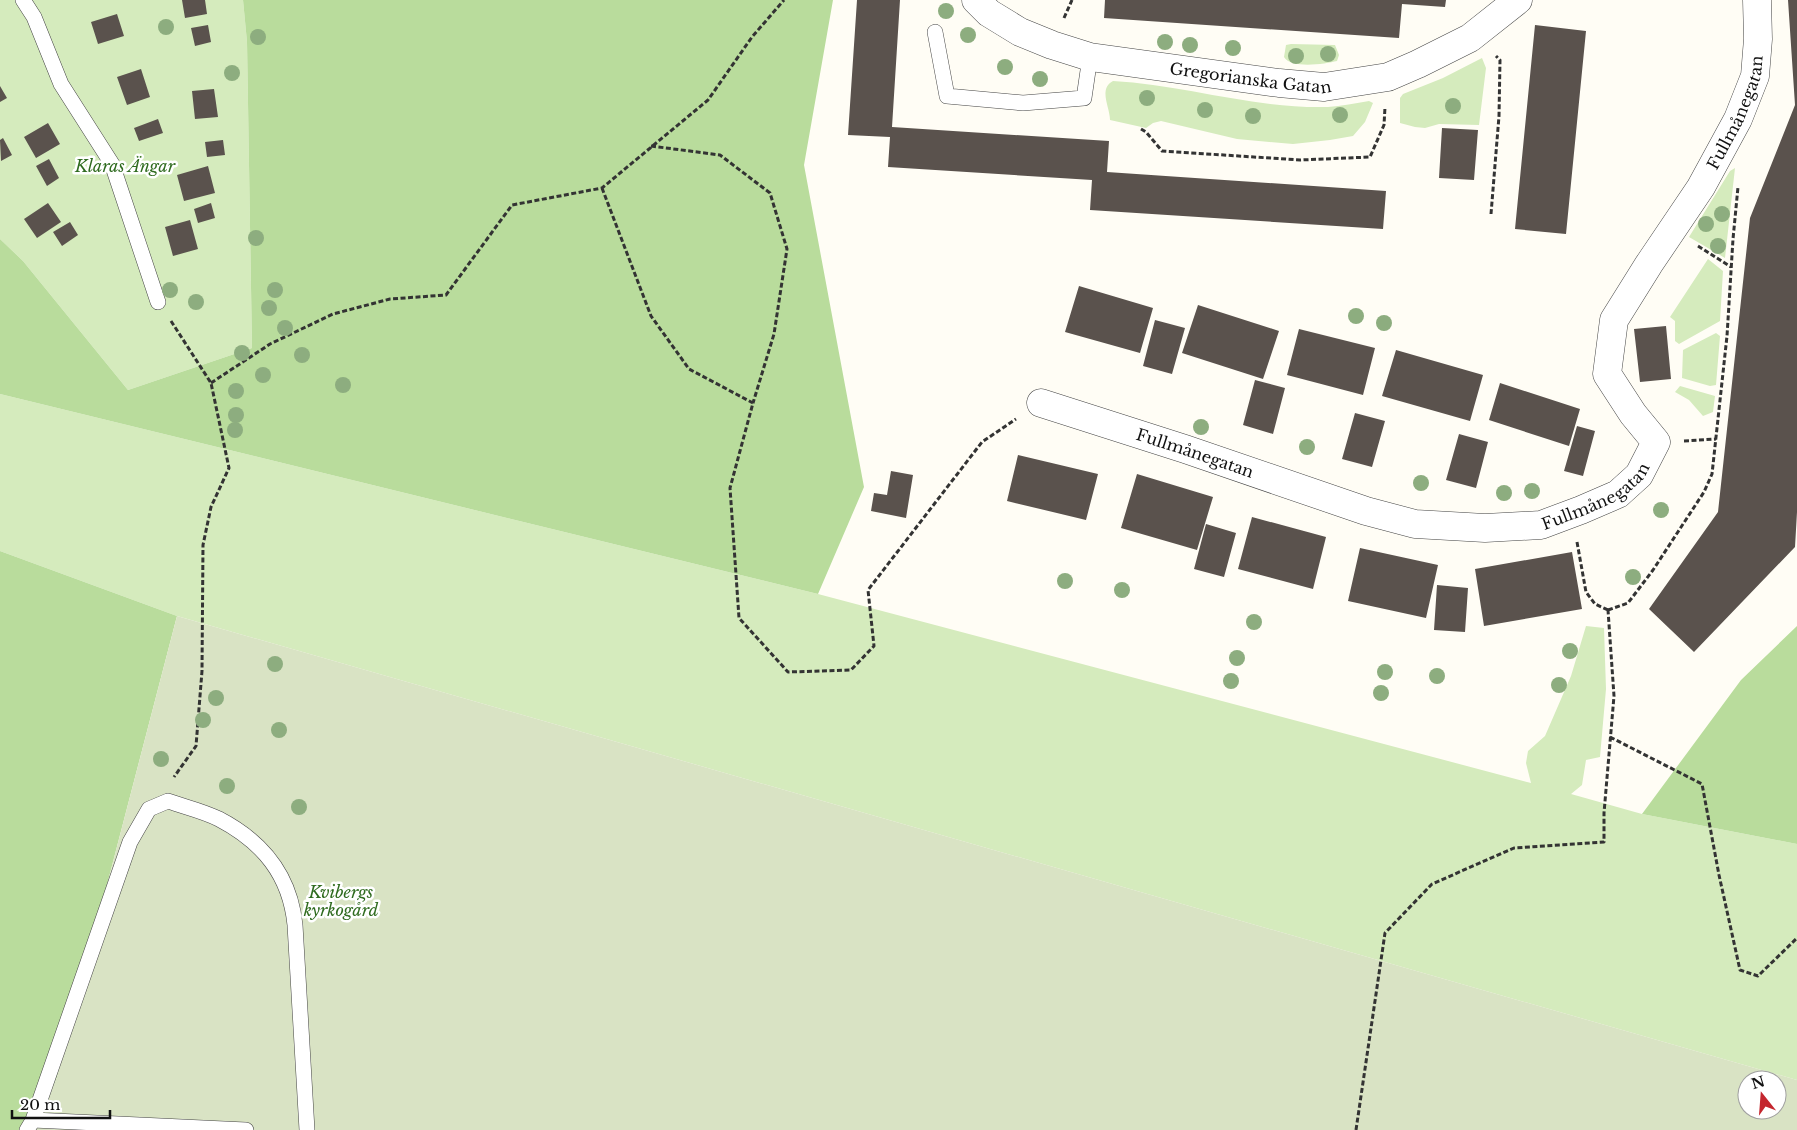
<svg xmlns="http://www.w3.org/2000/svg" width="1797" height="1130" viewBox="0 0 1797 1130" font-family="'Libre Baskerville',serif">
	<rect width="100%" height="100%" fill="#fffdf5"/>
	<!-- green -->
	<path fill="#d5ebbd" d="M0,0H243L247,42L252,348L128,390L23,261L0,239Z
		M1291,44L1335,45L1339,55L1337,61C1325,64 1291,69 1284,57L1286,45Z
		M1482,58L1486,68L1479,125L1439,124L1425,128L1415,127L1400,123V98L1403,94L1443,78Z
		M1113,81C1185,85 1255,109 1328,107C1341,106 1356,103 1369,101L1373,103L1365,122L1353,136L1330,140L1293,144L1237,139L1161,121L1153,123L1146,128L1110,120C1110,107 1098,89 1113,81Z
		M1735,168L1725,258L1689,237L1730,171Z
		M1708,259L1723,271L1720,321L1679,344L1675,341V321L1670,317Z
		M1716,333L1720,336L1716,385L1710,386L1682,378L1683,350Z
		M1680,386L1715,396L1713,412L1703,416L1689,400L1675,392Z
		M0,394L818,594L1531,783L1526,763L1528,751L1545,736L1571,676L1586,626L1604,628L1606,689L1600,757L1586,760L1582,785L1571,794L1642,814L1797,844V1080L177,616L0,551Z"/>
	<!-- forest -->
	<path fill="#b9dc9c" d="M243,0H833L804,165L864,487L818,594L0,394V239L23,261L128,390L252,348L247,42Z
		M0,551L177,616L57,1077L35,1130H0Z
		M1797,626V844L1642,814L1741,680Z"/>
	<!-- cemetery -->
	<path fill="#d9e3c4" fill-rule="evenodd" d="M177,616L1797,1080V1130H35L57,1077ZM1747,1080H1777V1110H1747Z"/>
	<!-- building -->
	<path fill="#5a524d" d="M182,0H205L207,14L185,18Z
		M857,0H900L892,127L1109,141L1107,172L1386,191L1383,229L1090,210L1092,180L888,167L890,137L848,135Z
		M1105,0H1446L1445,7L1402,4L1399,38L1104,18Z
		M1788,0H1797V512L1795,547L1694,652L1649,609L1718,512L1750,218L1795,105Z
		M117,14L124,36L98,44L91,22Z
		M208,25L211,42L195,46L191,28Z
		M1535,25L1586,31L1566,234L1515,229Z
		M141,69L150,97L127,105L117,77Z
		M0,86L7,98L0,102Z
		M214,89L218,117L195,119L192,91Z
		M158,119L163,133L139,141L134,128Z
		M48,123L60,144L36,158L24,137Z
		M1442,128L1478,130L1474,180L1439,178Z
		M3,138L12,155L1,161L0,140Z
		M223,140L225,155L207,157L205,142Z
		M49,159L59,178L47,186L36,166Z
		M208,166L215,193L184,201L177,175Z
		M48,203L61,222L37,238L24,219Z
		M211,203L215,218L198,223L194,209Z
		M190,220L198,249L173,256L165,227Z
		M70,222L78,235L62,246L53,232Z
		M1079,286L1153,308L1140,353L1065,332Z
		M1198,305L1279,331L1263,379L1182,353Z
		M1155,320L1185,328L1172,374L1143,366Z
		M1666,326L1671,379L1640,382L1634,329Z
		M1299,329L1375,348L1363,395L1287,375Z
		M1396,350L1483,375L1470,421L1382,396Z
		M1255,380L1285,388L1273,434L1243,425Z
		M1500,383L1580,409L1569,446L1489,420Z
		M1355,413L1385,421L1372,467L1342,459Z
		M1577,426L1595,431L1583,476L1564,471Z
		M1459,434L1488,442L1476,488L1446,480Z
		M1018,455L1098,474L1086,520L1007,501Z
		M891,471L913,475L906,518L871,511L874,493L887,495Z
		M1137,474L1213,497L1197,550L1121,528Z
		M1252,517L1326,537L1313,589L1238,569Z
		M1206,524L1236,533L1224,577L1194,569Z
		M1360,548L1438,565L1426,618L1348,601Z
		M1572,552L1582,609L1484,626L1475,569Z
		M1437,585L1468,588L1465,632L1434,630Z"/>
	<g fill="none" stroke-linecap="round" stroke-linejoin="round">
		<defs>
			<path id="lane" d="M23,0L34,17L61,84L112,164L158,302
				M935,32L947,96L1023,103L1084,98L1090,57
				M33,1120L246,1130
				M27,1130L33,1120L130,842L149,809L168,801C185,807 203,811 219,819C263,842 290,875 295,925L307,1130"/>
			<g id="street">
				<path id="s1" d="M976,0L989,13L1020,32L1052,45L1090,57L1279,83L1324,87L1388,77L1418,64L1470,38L1518,0"/>
				<path id="s2" d="M1041,403L1185,449L1366,511L1415,524L1485,528L1541,525L1581,510L1618,494L1639,475L1656,442L1633,414L1607,374L1614,320L1649,264L1701,187L1738,119L1755,76L1758,39L1757,0"/>
			</g>
		</defs>
		<!-- lane casing -->
		<use href="#lane" stroke="#444" stroke-width="16"/>
		<!-- street casing -->
		<use href="#street" stroke="#444" stroke-width="29"/>
		<!-- path -->
		<path stroke="#333" stroke-width="3" stroke-dasharray="5 2.5" stroke-linecap="butt" d="M1064,18L1072,0
			M1141,129L1146,132L1162,151L1300,160L1370,157L1384,125L1385,107
			M651,146L720,155L770,193L787,249L774,334L753,403
			M602,188L651,316L689,369L753,403L730,488L739,618L788,672L851,670L874,646L868,590L982,442L1016,419
			M1491,214L1499,116L1500,60L1496,56
			M1698,246L1731,267
			M171,321L211,383L229,468L211,507L203,545L202,671L196,746L174,777
			M211,383L270,344L333,314L390,299L446,295L512,205L602,188L708,100L752,37L784,0
			M1684,441L1716,439
			M1577,542L1586,592L1595,604L1608,610
			M1608,610L1628,603L1653,570L1704,492L1712,474L1727,336L1733,239L1738,187
			M1610,737L1702,784L1719,875L1740,970L1758,976L1797,938
			M1356,1130L1385,933L1432,884L1514,848L1604,842V813L1614,696L1608,610"/>
		<!-- lane -->
		<use href="#lane" stroke="#fff" stroke-width="15"/>
		<!-- street -->
		<use href="#street" stroke="#fff" stroke-width="28"/>
	</g>
	<!-- trees -->
	<g fill="#8dad7f">
		<circle cx="946" cy="11" r="8"/>
		<circle cx="166" cy="27" r="8"/>
		<circle cx="968" cy="35" r="8"/>
		<circle cx="258" cy="37" r="8"/>
		<circle cx="1165" cy="42" r="8"/>
		<circle cx="1190" cy="45" r="8"/>
		<circle cx="1233" cy="48" r="8"/>
		<circle cx="1328" cy="54" r="8"/>
		<circle cx="1296" cy="56" r="8"/>
		<circle cx="1005" cy="67" r="8"/>
		<circle cx="232" cy="73" r="8"/>
		<circle cx="1040" cy="79" r="8"/>
		<circle cx="1147" cy="98" r="8"/>
		<circle cx="1453" cy="106" r="8"/>
		<circle cx="1205" cy="110" r="8"/>
		<circle cx="1340" cy="115" r="8"/>
		<circle cx="1253" cy="116" r="8"/>
		<circle cx="1722" cy="214" r="8"/>
		<circle cx="1706" cy="224" r="8"/>
		<circle cx="256" cy="238" r="8"/>
		<circle cx="1718" cy="246" r="8"/>
		<circle cx="170" cy="290" r="8"/>
		<circle cx="275" cy="290" r="8"/>
		<circle cx="196" cy="302" r="8"/>
		<circle cx="269" cy="308" r="8"/>
		<circle cx="1356" cy="316" r="8"/>
		<circle cx="1384" cy="323" r="8"/>
		<circle cx="285" cy="328" r="8"/>
		<circle cx="242" cy="353" r="8"/>
		<circle cx="302" cy="355" r="8"/>
		<circle cx="263" cy="375" r="8"/>
		<circle cx="343" cy="385" r="8"/>
		<circle cx="236" cy="391" r="8"/>
		<circle cx="236" cy="415" r="8"/>
		<circle cx="1201" cy="427" r="8"/>
		<circle cx="235" cy="430" r="8"/>
		<circle cx="1307" cy="447" r="8"/>
		<circle cx="1421" cy="483" r="8"/>
		<circle cx="1532" cy="491" r="8"/>
		<circle cx="1504" cy="493" r="8"/>
		<circle cx="1661" cy="510" r="8"/>
		<circle cx="1633" cy="577" r="8"/>
		<circle cx="1065" cy="581" r="8"/>
		<circle cx="1122" cy="590" r="8"/>
		<circle cx="1254" cy="622" r="8"/>
		<circle cx="1570" cy="651" r="8"/>
		<circle cx="1237" cy="658" r="8"/>
		<circle cx="275" cy="664" r="8"/>
		<circle cx="1385" cy="672" r="8"/>
		<circle cx="1437" cy="676" r="8"/>
		<circle cx="1231" cy="681" r="8"/>
		<circle cx="1559" cy="685" r="8"/>
		<circle cx="1381" cy="693" r="8"/>
		<circle cx="216" cy="698" r="8"/>
		<circle cx="203" cy="720" r="8"/>
		<circle cx="279" cy="730" r="8"/>
		<circle cx="161" cy="759" r="8"/>
		<circle cx="227" cy="786" r="8"/>
		<circle cx="299" cy="807" r="8"/>
	</g>
	<g text-anchor="middle" stroke-width="5" stroke-linejoin="round" paint-order="stroke">
		<!-- street labels -->
		<g font-size="16" fill="#111" stroke="#fff">
			<text dy="6" stroke="none"><textPath href="#s1" startOffset="291">Gregorianska Gatan</textPath></text>
			<text dy="6" stroke="none"><textPath href="#s2" startOffset="1048">Fullmånegatan</textPath></text>
			<text dy="6" stroke="none"><textPath href="#s2" startOffset="162">Fullmånegatan</textPath></text>
			<text dy="6" stroke="none"><textPath href="#s2" startOffset="582">Fullmånegatan</textPath></text>
		</g>
		<!-- park labels -->
		<g font-size="16" font-style="italic" fill="#2f6b1f" stroke="#fff">
			<text x="125" y="172">Klaras Ängar</text>
			<text x="341" y="898">Kvibergs<tspan x="341" dy="18">kyrkogård</tspan></text>
		</g>
	</g>
	<!-- north arrow -->
	<g transform="translate(1762 1095) rotate(343)"><circle r="24" fill="#ffffff" stroke="#a0a0a0"/>
	<path d="M0-4L9 19L0 12L-9 19Z" fill="#c4262e"/>
	<text y="-8" font-size="14" font-weight="bold" text-anchor="middle" fill="#111111">N</text>
	</g>
	<!-- scale -->
	<path d="M12 1110v8h98v-8" fill="none" stroke="#111111" stroke-width="2.5"/>
	<text x="20" y="1110" font-size="15" fill="#111111" stroke="#ffffff" stroke-width="4" paint-order="stroke">20 m</text>
</svg>
